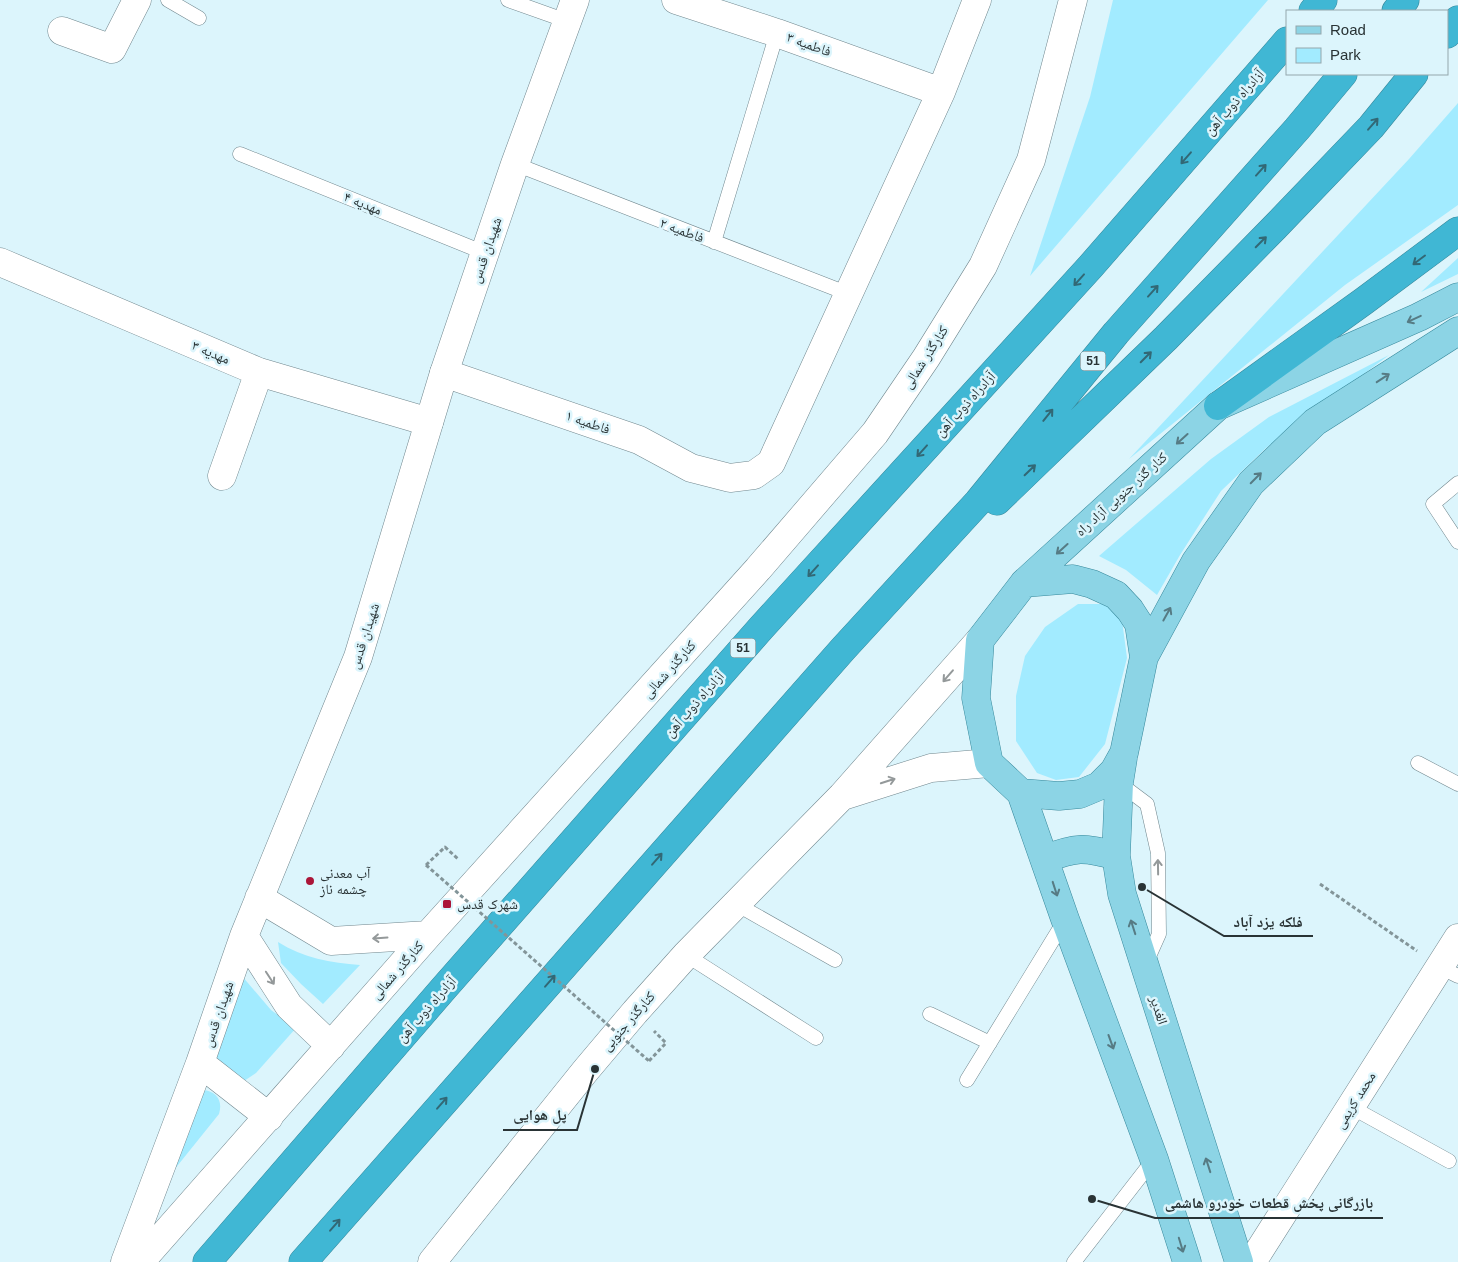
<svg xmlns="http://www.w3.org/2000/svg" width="1458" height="1262" viewBox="0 0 1458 1262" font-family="Helvetica,'Noto Naskh Arabic',sans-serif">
	<rect width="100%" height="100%" fill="#dcf5fc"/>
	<!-- green -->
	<path fill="#a2ebff" d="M1113,0H1268L1030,276L1090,97Z
		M1458,103V205L1345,285L1129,459L1409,159Z
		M1458,258V274L1421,292Z
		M1389,355L1266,448L1221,491L1180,555L1157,595L1126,570L1099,556L1211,459L1269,417Z
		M1078,604H1109L1122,620L1127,658L1105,744L1079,777L1056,780L1037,773L1016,741V696L1025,656L1045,627Z
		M278,942C303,958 331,963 360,965L323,1004L301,984L281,963Z
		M242,976L271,1010L296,1028L256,1073L244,1081L219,1070L212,1052Z
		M204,1090C217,1092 223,1101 219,1114L174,1170Z"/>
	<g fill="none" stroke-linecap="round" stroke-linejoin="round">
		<defs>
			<path id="lane" d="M168,0L199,18
				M508,0L567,21
				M240,154L485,253
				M515,164L849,294
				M714,242L777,33
				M1458,483L1433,504L1458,542
				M1418,763L1458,784
				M1119,783L1147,804L1158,853L1159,934L1146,963
				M736,904L835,960
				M686,955L816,1038
				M1440,967L1458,976
				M930,1014L990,1043
				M967,1080L1065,920
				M1351,1107L1449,1161
				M1074,1262L1154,1159"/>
			<path id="street" d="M676,0L777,33L941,92
				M62,31L112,49L137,0
				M0,262L259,372L429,422
				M444,373L639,440L691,468L730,478L754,475L771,463L941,92L977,0
				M222,476L259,372
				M1252,1262L1458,938"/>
			<path id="secondary" d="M843,796L931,768L989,763
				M259,898L331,941L428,935
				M244,936L289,1006L331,1046
				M200,1063L269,1117
				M125,1262L200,1063L244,936L358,657L444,373L515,164L575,0
				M140,1262L428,935L758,569L875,433L926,358L983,266L1031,160L1073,0
				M432,1262L586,1070L635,1012L686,955L842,796L980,640"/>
			<path id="primary" d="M1024,583L1073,579L1092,584L1116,595L1130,610L1139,624L1144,657L1124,753L1114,771L1099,786L1080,794L1059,796L1021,793L989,763L976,698L980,640L1024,583L1218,406L1419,317L1458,297
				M1144,657L1196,561L1251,483L1315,422L1458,331
				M1123,758L1119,783L1116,856L1122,894L1239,1262
				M1021,793L1065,919L1154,1159L1187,1262
				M1045,859C1076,847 1084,847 1116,856"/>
			<path id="highway" d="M1313,11L1323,0
				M1396,11L1405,0
				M1447,34L1458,20
				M1218,406L1364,301L1458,231
				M997,501L1166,338L1275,227L1371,127L1414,74
				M207,1262L444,988L761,628L1091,266L1287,41
				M303,1262L843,649L978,502L1116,333L1297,129L1343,74"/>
		</defs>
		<!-- lane casing -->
		<use href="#lane" stroke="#71878e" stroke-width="15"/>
		<!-- street casing -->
		<use href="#street" stroke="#71878e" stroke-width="29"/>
		<!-- secondary casing -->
		<use href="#secondary" stroke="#71878e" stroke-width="29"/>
		<!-- primary casing -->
		<use href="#primary" stroke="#38899c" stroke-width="29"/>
		<!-- highway casing -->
		<use href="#highway" stroke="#38899c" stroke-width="29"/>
		<!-- path -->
		<path stroke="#839599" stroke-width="3" stroke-dasharray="4 2.5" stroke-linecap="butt" d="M426,865L445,847L458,859
			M1320,884L1417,951
			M649,1061L666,1043L654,1031"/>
		<!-- lane -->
		<use href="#lane" stroke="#fff" stroke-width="14"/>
		<!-- street -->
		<use href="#street" stroke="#fff" stroke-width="28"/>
		<!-- secondary -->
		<use href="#secondary" stroke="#fff" stroke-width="28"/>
		<!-- primary -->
		<use href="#primary" stroke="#8cd4e5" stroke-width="28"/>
		<!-- highway -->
		<use href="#highway" stroke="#40b7d4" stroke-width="28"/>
		<!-- path-bridge -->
		<path stroke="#839599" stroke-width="3" stroke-dasharray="4 2.5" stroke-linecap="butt" d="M426,865L649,1061"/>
	</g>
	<!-- one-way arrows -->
	<defs><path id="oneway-shaft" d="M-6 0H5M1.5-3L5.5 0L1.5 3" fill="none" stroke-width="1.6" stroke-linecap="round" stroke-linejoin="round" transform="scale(1.25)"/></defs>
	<g stroke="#326875">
		<use href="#oneway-shaft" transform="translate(1373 124) rotate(-49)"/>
		<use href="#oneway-shaft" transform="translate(1186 158) rotate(131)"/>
		<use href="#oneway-shaft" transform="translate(1261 170) rotate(-48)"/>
		<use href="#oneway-shaft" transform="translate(1261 242) rotate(-45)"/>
		<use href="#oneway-shaft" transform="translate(1419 260) rotate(143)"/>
		<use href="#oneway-shaft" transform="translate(1079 280) rotate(132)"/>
		<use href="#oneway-shaft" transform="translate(1153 291) rotate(-48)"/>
		<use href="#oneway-shaft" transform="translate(1146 357) rotate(-45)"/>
		<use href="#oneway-shaft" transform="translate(1048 415) rotate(-51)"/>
		<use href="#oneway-shaft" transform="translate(922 451) rotate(132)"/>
		<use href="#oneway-shaft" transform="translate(1030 470) rotate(-44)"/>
		<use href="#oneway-shaft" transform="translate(813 571) rotate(132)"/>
		<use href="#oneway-shaft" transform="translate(657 859) rotate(-49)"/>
		<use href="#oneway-shaft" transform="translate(550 981) rotate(-49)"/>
		<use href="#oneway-shaft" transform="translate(442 1103) rotate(-49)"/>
		<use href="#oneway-shaft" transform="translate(335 1225) rotate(-49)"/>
	</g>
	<g stroke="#567b84">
		<use href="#oneway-shaft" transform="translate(1414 319) rotate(155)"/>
		<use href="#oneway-shaft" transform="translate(1383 378) rotate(-33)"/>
		<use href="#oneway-shaft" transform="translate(1182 439) rotate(138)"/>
		<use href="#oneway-shaft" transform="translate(1256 478) rotate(-45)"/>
		<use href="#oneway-shaft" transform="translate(1062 549) rotate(138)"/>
		<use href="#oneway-shaft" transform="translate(1167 614) rotate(-61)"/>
		<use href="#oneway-shaft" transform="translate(1055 889) rotate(72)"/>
		<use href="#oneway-shaft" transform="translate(1133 927) rotate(-108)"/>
		<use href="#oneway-shaft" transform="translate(1111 1042) rotate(70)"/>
		<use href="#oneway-shaft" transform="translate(1208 1165) rotate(-108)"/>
		<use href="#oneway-shaft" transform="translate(1181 1245) rotate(73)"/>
	</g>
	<g stroke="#94999a">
		<use href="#oneway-shaft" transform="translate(948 676) rotate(131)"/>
		<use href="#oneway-shaft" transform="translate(888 781) rotate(-18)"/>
		<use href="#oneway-shaft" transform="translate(1158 867) rotate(-91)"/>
		<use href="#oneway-shaft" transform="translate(380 938) rotate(176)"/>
		<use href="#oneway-shaft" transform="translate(270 978) rotate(57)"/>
	</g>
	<!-- markers -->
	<g fill="#ab1538" stroke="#dcf5fc" stroke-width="2">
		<circle cx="310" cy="881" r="5"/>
		<rect x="442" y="899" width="10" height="10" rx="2.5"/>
	</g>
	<g text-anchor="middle" stroke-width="5" stroke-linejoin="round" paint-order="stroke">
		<!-- shield labels -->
		<g fill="#dcf5fc" stroke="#5f6d71" stroke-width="1">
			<rect x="1080.5" y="351.5" width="25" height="19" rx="4"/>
			<rect x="730.5" y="638.5" width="25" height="19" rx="4"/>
		</g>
		<g font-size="12" font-weight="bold" fill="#293335">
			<text x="1093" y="365">51</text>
			<text x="743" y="652">51</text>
		</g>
		<!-- street labels -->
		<g font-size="14" fill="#293335" stroke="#dcf5fc">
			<text transform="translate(809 44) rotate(20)" y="5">فاطمیه ۳</text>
			<text transform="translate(1234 102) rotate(-49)" y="5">آزادراه ذوب آهن</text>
			<text transform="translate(363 203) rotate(22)" y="5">مهدیه ۴</text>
			<text transform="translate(682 230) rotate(21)" y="5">فاطمیه ۲</text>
			<text transform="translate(486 250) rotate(-71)" y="5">شهیدان قدس</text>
			<text transform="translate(211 352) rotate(23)" y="5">مهدیه ۳</text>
			<text transform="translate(925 357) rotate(-57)" y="5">کنارگذر شمالی</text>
			<text transform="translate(965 404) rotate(-48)" y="5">آزادراه ذوب آهن</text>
			<text transform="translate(588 422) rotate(19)" y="5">فاطمیه ۱</text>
			<text transform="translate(1121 494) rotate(-42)" y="5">کنار گذر جنوبی آزاد راه</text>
			<text transform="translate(364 636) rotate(-72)" y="5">شهیدان قدس</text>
			<text transform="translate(669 669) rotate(-48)" y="5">کنارگذر شمالی</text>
			<text transform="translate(694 704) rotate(-49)" y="5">آزادراه ذوب آهن</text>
			<text transform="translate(397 970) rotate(-49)" y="5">کنارگذر شمالی</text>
			<text transform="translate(426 1009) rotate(-49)" y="5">آزادراه ذوب آهن</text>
			<text transform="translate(1159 1010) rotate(72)" y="5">الغدیر</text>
			<text transform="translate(218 1014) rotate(-71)" y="5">شهیدان قدس</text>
			<text transform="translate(628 1021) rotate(-49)" y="5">کنارگذر جنوبی</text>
			<text transform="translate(1355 1100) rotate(-58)" y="5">محمد کریمی</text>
		</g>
		<!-- poi labels -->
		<g font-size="14" fill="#293335" stroke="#dcf5fc" text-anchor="start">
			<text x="320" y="878">آب معدنی<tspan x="320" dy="16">چشمه ناز</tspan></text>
			<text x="457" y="909">شهرک قدس</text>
		</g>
	</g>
	<!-- callouts -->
	<path fill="none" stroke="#293335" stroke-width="2" d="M1142 887L1224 936H1313M595 1069L577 1130H503M1092 1199L1155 1218H1383"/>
	<g fill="#293335" stroke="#dcf5fc" stroke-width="2">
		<circle cx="1142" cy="887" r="5"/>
		<circle cx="595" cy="1069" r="5"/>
		<circle cx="1092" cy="1199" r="5"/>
	</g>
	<g font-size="15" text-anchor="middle" font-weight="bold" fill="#293335" stroke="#dcf5fc" stroke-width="5" stroke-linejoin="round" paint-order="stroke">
		<text x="1268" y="927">فلکه یزد آباد</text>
		<text x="540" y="1120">پل هوایی</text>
		<text x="1269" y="1208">بازرگانی پخش قطعات خودرو هاشمی</text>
	</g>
	<!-- legend -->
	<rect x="1286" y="10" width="162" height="65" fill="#dcf5fc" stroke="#94a7ac"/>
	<rect x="1296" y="26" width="25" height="8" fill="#8cd4e5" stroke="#94a7ac"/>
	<text x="1330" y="35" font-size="15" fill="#293335">Road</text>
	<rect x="1296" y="48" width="25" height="15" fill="#a2ebff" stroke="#94a7ac"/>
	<text x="1330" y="60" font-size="15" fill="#293335">Park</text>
</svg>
